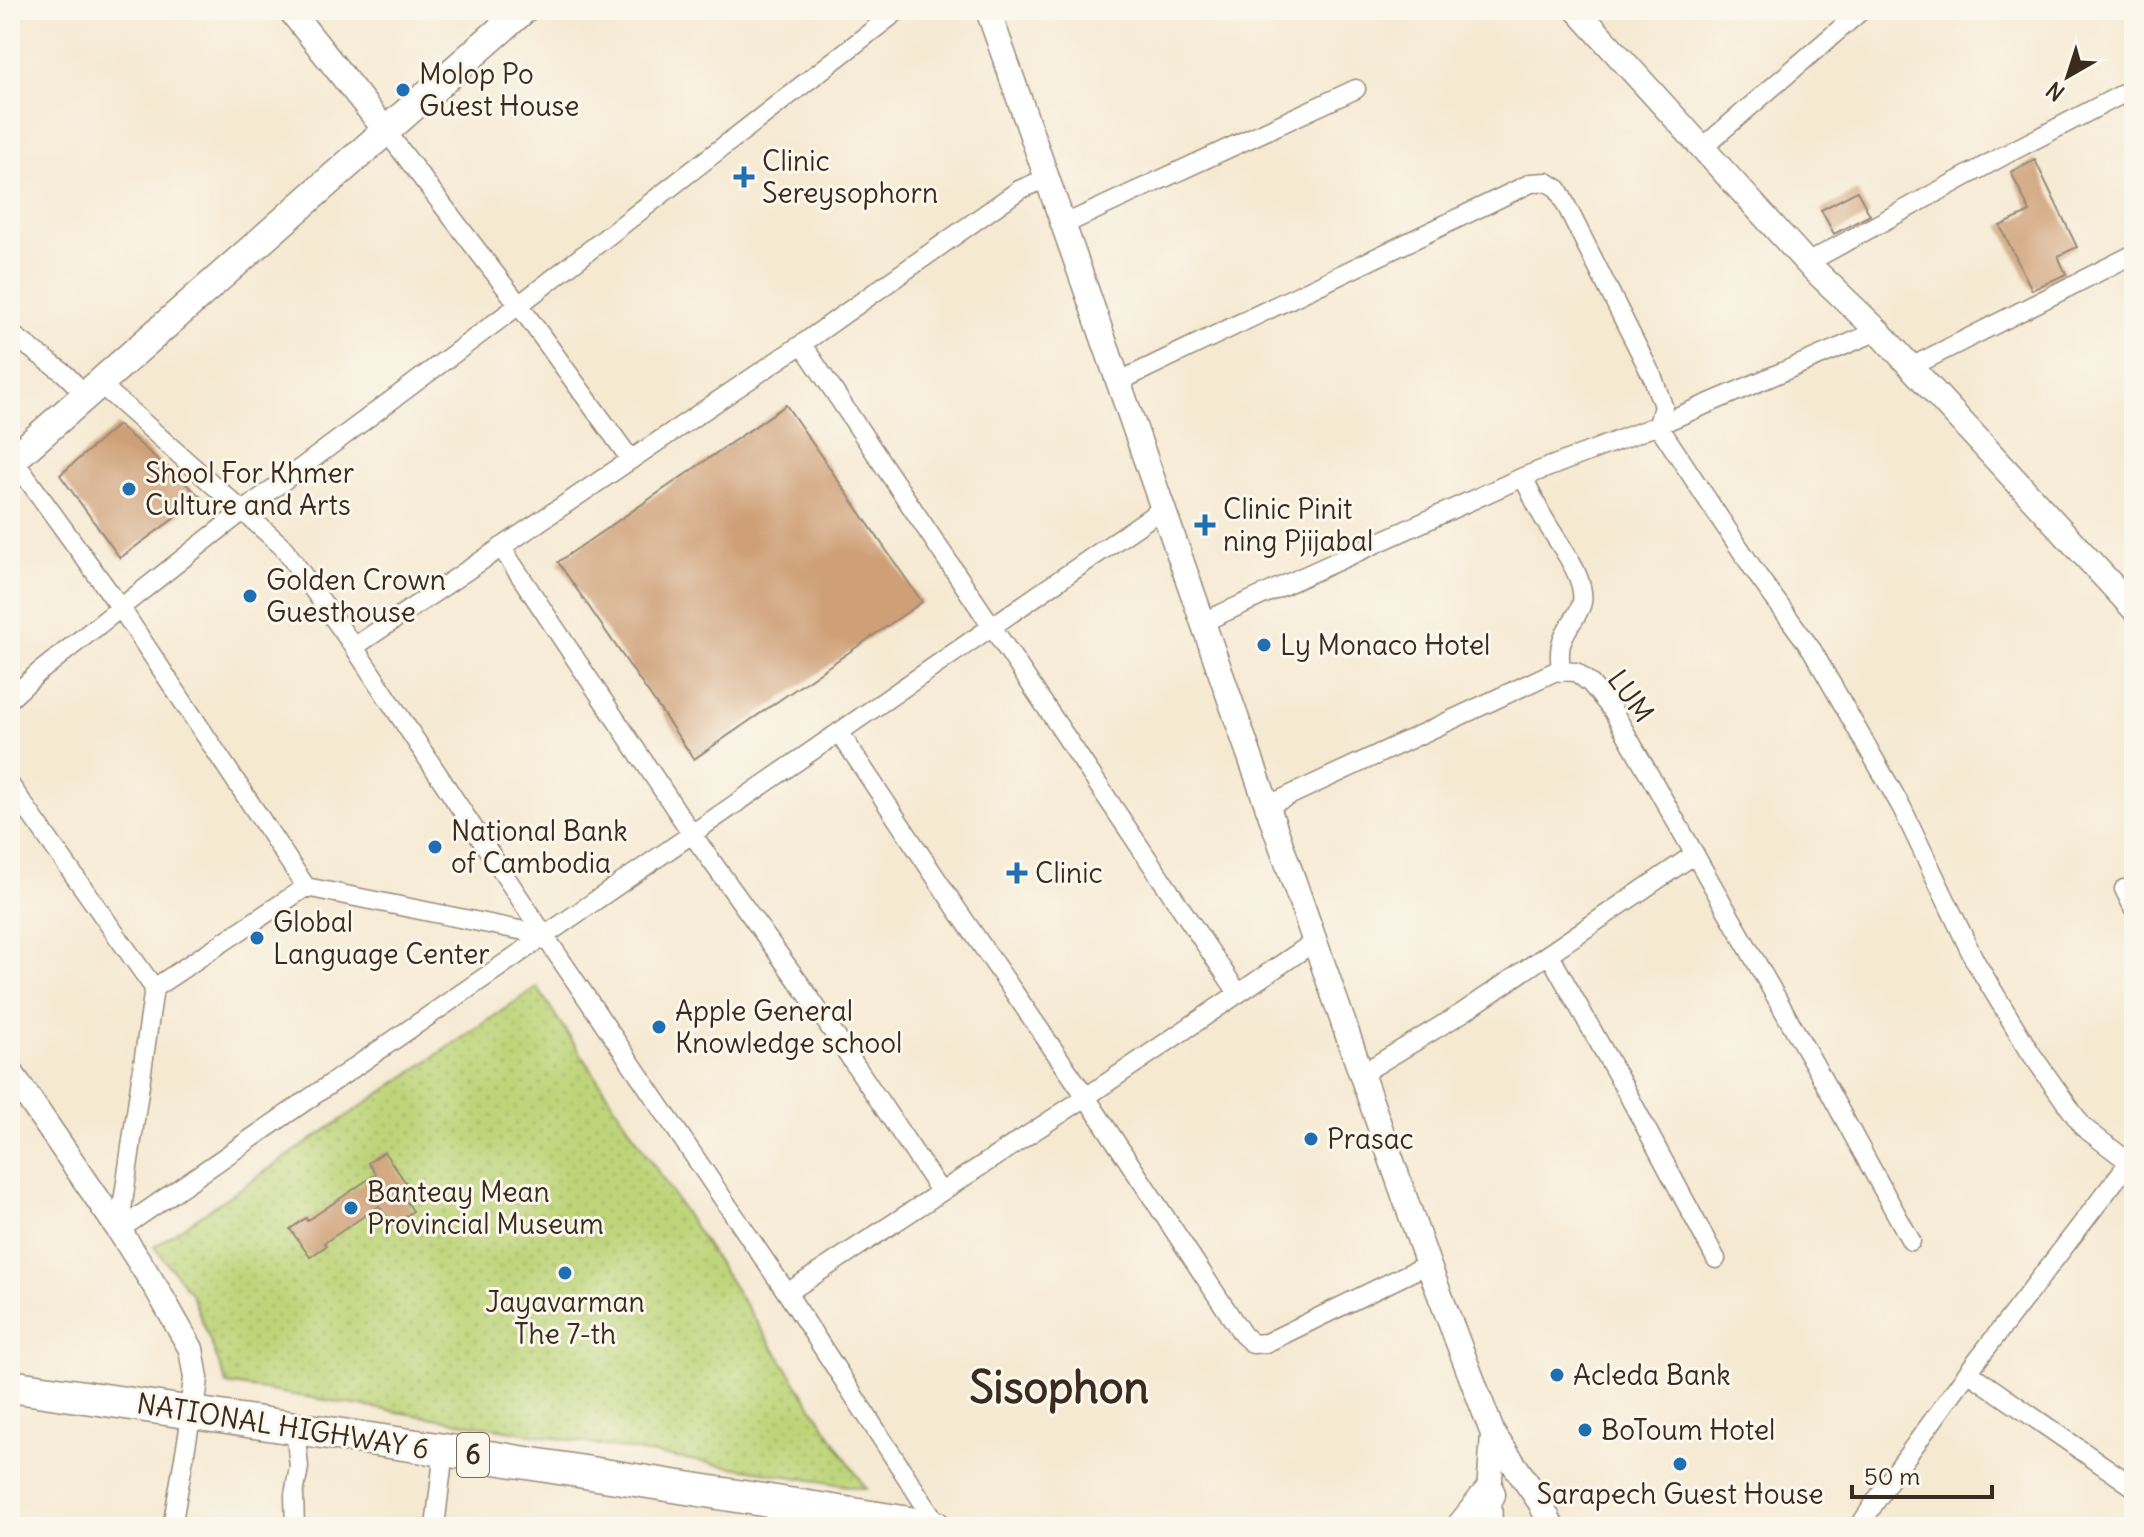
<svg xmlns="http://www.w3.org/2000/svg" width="2144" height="1537" viewBox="0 0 2144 1537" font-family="Delius,sans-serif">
	<defs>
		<pattern id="green-dots" width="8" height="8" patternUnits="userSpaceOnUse" patternTransform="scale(2)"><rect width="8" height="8" fill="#bdd479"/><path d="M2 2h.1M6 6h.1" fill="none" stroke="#a3b668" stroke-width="1.8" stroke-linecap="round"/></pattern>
	</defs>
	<rect width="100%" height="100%" fill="#fbf7ec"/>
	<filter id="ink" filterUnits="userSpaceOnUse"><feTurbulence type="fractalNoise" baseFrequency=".0125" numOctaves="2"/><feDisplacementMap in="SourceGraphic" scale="16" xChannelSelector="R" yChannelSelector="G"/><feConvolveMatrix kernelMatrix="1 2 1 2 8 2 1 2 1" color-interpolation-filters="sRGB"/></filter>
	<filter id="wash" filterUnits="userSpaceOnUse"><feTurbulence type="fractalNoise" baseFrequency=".006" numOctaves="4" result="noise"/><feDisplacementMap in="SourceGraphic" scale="32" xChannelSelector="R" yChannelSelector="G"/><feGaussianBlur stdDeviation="1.8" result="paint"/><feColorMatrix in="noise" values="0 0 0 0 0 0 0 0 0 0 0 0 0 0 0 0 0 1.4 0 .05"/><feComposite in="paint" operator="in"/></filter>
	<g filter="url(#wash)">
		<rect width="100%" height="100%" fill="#f5e9d2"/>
		<!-- green -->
		<path fill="url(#green-dots)" stroke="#7c7f4c" stroke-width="2" d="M537,987L866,1489L227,1384L191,1293L154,1247Z"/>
		<g id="blocks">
			<!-- building -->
			<path fill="#cfa078" d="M2035,160L2077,247L2058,256L2066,274L2032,290L2000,226L2030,212L2011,172Z
				M1857,191L1870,215L1834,234L1821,210Z
				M786,405L922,602L694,759L558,562Z
				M118,425L202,498L120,558L60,475Z
				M384,1152L409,1187L400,1192L413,1211L393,1225L379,1206L324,1243L326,1246L310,1257L290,1229L306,1218L307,1221L376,1174L368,1163Z"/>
		</g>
	</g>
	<g filter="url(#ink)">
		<use href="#blocks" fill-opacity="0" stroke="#988a78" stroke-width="2"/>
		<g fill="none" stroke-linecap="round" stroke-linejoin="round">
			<defs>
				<path id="street" d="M386,131L519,305L631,460
					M1702,148L1862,10
					M1063,225L1356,89
					M1807,263L2001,157L2134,88
					M10,333L64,373L86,395
					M802,344L1238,993
					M1911,367L2134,254
					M1118,382L1531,183L1547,182L1558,189L1653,378L1663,406L1658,425L1758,576L1812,650L1902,808L1975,961L2030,1052L2083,1127L2129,1162
					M99,383L283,547L354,647L544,935L787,1293L939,1527
					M13,459L120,607L306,887L544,935
					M1523,477C1531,492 1537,508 1546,522C1558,543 1586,577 1582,602C1581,608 1577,614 1574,619C1560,639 1558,647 1561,672
					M501,547L692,834L808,995L940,1191
					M1203,622L1523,477L1658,425L1878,331
					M354,647L802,344L1019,190L1047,178
					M10,699L38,673L243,511L519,305L899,10
					M839,732L956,908L1086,1097L1243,1335L1253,1344L1266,1343L1428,1264
					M10,785L154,988L119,1230
					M1267,806L1556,671L1576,672L1591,684L1613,711L1817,1069L1911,1241
					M2124,889L2134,909
					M1549,954L1624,1087L1716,1259
					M154,988L306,887
					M1361,1074L1462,1013L1695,854
					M2134,1156L1968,1372L2134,1487
					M119,1230L1162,509
					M787,1293L1086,1097L1314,942
					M295,1428L299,1467L294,1495L295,1527
					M172,1527L192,1412
					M435,1527L444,1450
					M783,1527L786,1504
					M1859,1527L1891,1478L1968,1372"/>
				<path id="secondary" d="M290,10L386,131
					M988,10L1428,1264L1493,1434L1540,1502L1552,1527
					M1577,10L1807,263L1878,331L2134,609
					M10,1071L119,1230L158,1291L191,1349L196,1378L192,1412
					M1490,1527L1489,1494L1493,1434"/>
				<path id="primary" d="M10,462L523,10"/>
				<path id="highway" d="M10,1386L444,1450L935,1527
					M1463,1527L1489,1494"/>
			</defs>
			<!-- street casing -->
			<use href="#street" stroke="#988a78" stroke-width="21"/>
			<!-- secondary casing -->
			<use href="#secondary" stroke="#988a78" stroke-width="27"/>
			<!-- primary casing -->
			<use href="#primary" stroke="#988a78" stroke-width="31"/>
			<!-- highway casing -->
			<use href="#highway" stroke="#988a78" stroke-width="35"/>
			<!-- street -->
			<use href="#street" stroke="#fff" stroke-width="18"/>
			<!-- secondary -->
			<use href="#secondary" stroke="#fff" stroke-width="24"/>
			<!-- primary -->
			<use href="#primary" stroke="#fff" stroke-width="28"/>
			<!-- highway -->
			<use href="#highway" stroke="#fff" stroke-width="32"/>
		</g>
	</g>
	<!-- markers -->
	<g fill="#1f6fb2" stroke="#fbf7ec" stroke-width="3">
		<circle cx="403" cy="90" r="8"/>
		<path d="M740 165h8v8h8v8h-8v8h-8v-8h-8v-8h8z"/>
		<circle cx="129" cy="489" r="8"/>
		<path d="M1201 513h8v8h8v8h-8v8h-8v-8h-8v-8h8z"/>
		<circle cx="250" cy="596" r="8"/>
		<circle cx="1264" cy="645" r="8"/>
		<circle cx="435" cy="847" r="8"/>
		<path d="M1013 861h8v8h8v8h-8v8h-8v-8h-8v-8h8z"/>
		<circle cx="257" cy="938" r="8"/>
		<circle cx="659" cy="1027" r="8"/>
		<circle cx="1311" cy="1139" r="8"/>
		<circle cx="351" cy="1208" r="8"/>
		<circle cx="565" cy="1273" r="8"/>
		<circle cx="1557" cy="1375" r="8"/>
		<circle cx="1585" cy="1430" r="8"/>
		<circle cx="1680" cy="1464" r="8"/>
	</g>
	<g text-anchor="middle" stroke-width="6" stroke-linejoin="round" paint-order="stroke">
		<!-- shield labels -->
		<rect fill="#fbf7ec" stroke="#75685c" stroke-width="2" x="457" y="1433" width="32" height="44" rx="6"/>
		<g font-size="26" font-weight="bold" fill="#3b2a1e">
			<text x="473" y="1464">6</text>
		</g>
		<!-- poi labels -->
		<g font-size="28" fill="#3b2a1e" stroke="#fbf7ec" text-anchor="start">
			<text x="419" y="84">Molop Po<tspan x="419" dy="32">Guest House</tspan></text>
			<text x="762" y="171">Clinic<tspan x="762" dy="32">Sereysophorn</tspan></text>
			<text x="145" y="483">Shool For Khmer<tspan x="145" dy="32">Culture and Arts</tspan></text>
			<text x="1223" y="519">Clinic Pinit<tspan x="1223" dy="32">ning Pjijabal</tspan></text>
			<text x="266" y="590">Golden Crown<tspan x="266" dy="32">Guesthouse</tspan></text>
			<text x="1280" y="655">Ly Monaco Hotel</text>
			<text x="451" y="841">National Bank<tspan x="451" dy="32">of Cambodia</tspan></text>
			<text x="1035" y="883">Clinic</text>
			<text x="273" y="932">Global<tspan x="273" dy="32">Language Center</tspan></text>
			<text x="675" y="1021">Apple General<tspan x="675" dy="32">Knowledge school</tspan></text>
			<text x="1327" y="1149">Prasac</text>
			<text x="367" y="1202">Banteay Mean<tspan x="367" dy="32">Provincial Museum</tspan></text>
			<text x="565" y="1312" text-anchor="middle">Jayavarman<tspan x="565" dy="32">The 7-th</tspan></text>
			<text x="1573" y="1385">Acleda Bank</text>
			<text x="1601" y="1440">BoToum Hotel</text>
			<text x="1680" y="1504" text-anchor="middle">Sarapech Guest House</text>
		</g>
		<!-- street labels -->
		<g font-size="28" fill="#3b2a1e" stroke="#fbf7ec">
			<text transform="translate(1631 696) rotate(54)" y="10">LUM</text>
			<text transform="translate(283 1426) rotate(9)" y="10">NATIONAL HIGHWAY 6</text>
		</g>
		<!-- town labels -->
		<g font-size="44" font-weight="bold" fill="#3b2a1e" stroke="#fbf7ec">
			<text x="1059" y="1403">Sisophon</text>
		</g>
	</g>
	<!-- margin -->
	<rect width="2144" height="1537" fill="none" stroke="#fbf7ec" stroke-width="40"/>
	<!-- north arrow -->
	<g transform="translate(2068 76) rotate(219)" stroke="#fbf7ec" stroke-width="6" paint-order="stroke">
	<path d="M0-6L14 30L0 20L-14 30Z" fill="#3b2a1e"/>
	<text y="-12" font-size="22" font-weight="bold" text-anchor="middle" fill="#3b2a1e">N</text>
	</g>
	<!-- scale -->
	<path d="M1852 1485v12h140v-12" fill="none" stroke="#3b2a1e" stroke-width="4"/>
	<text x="1864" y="1485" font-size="24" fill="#3b2a1e" stroke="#fbf7ec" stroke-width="6" paint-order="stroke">50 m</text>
</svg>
